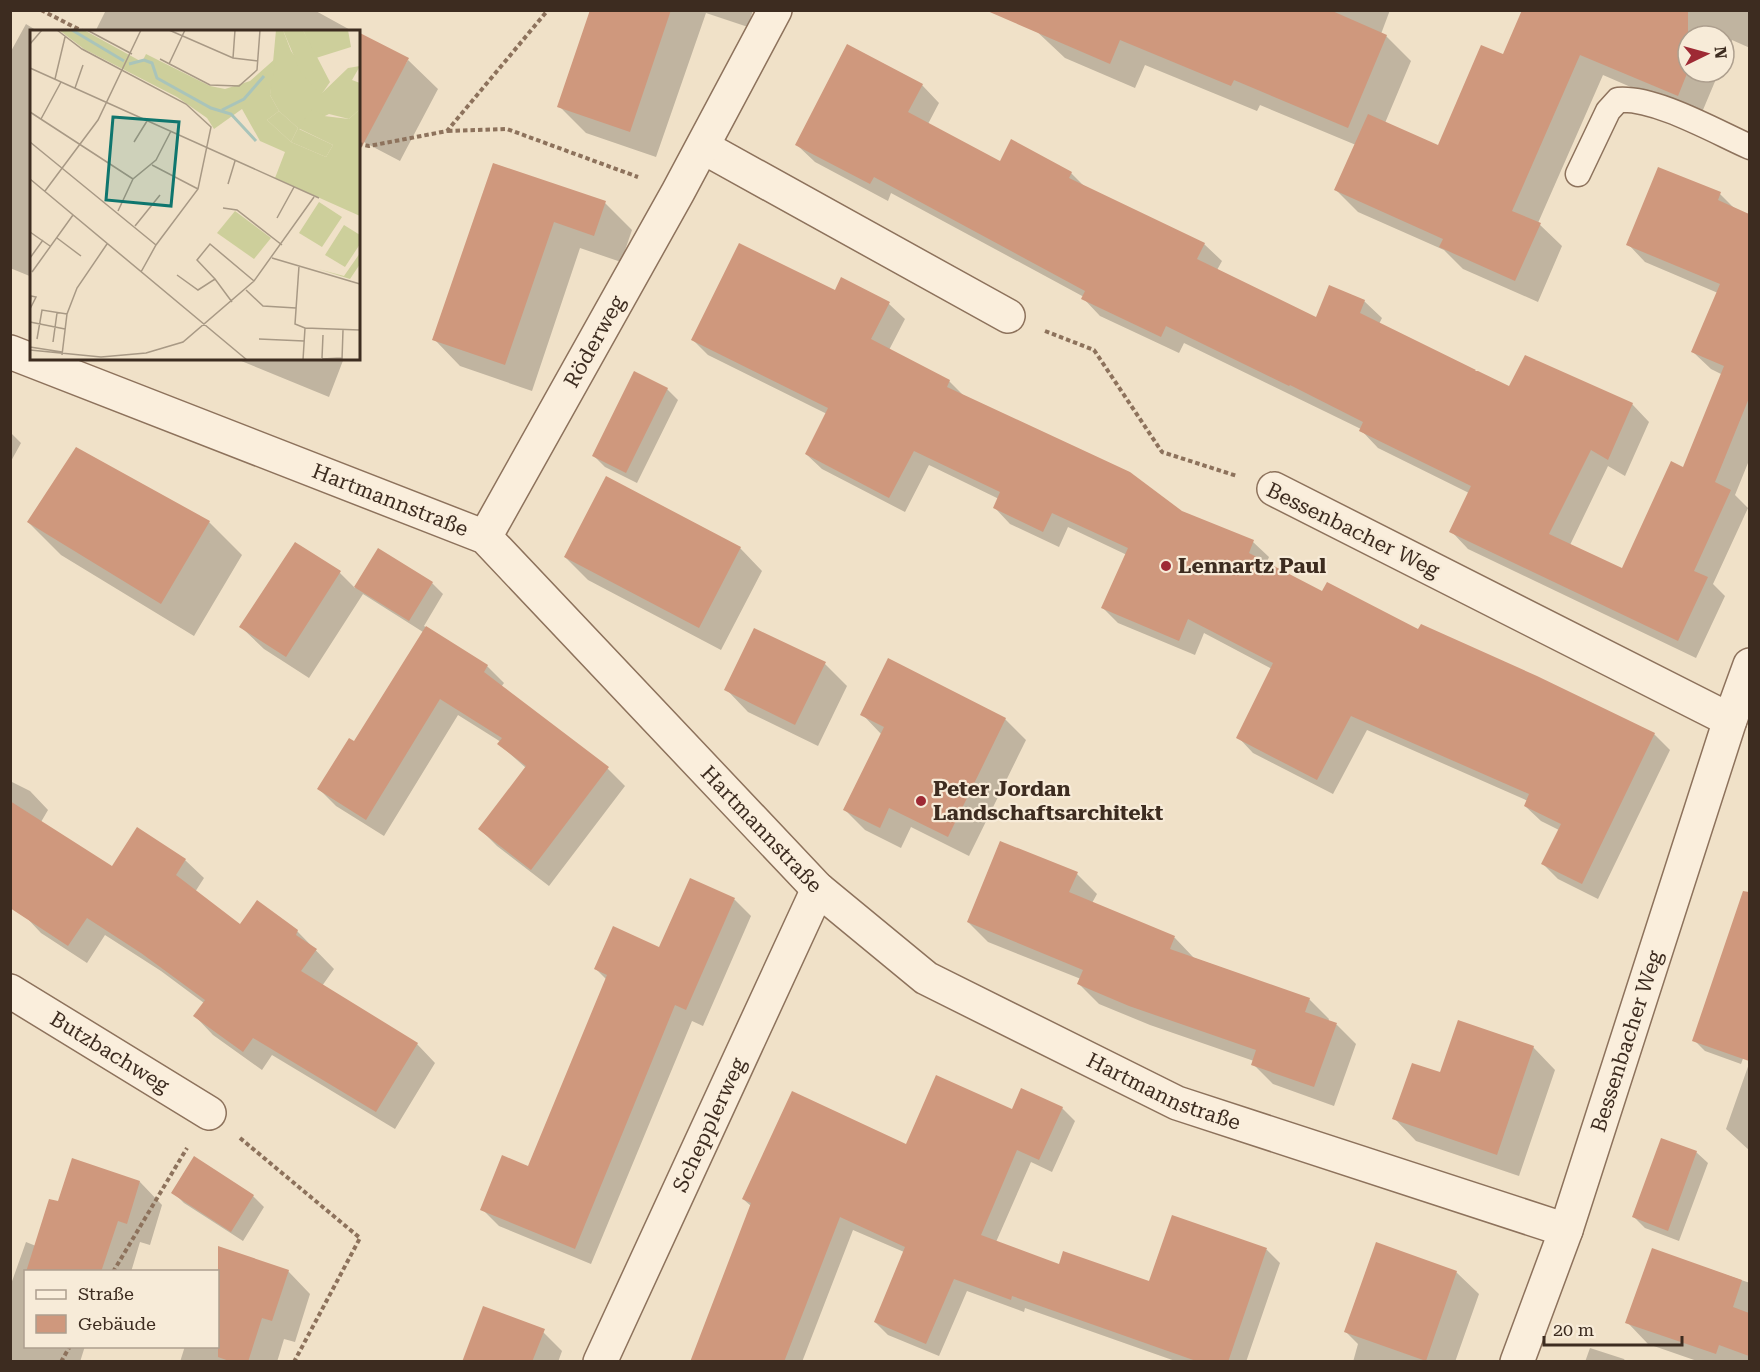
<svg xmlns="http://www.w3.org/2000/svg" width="1760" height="1372" viewBox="0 0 1760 1372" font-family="'Roboto Serif',serif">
	<rect width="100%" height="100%" fill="#f0e1c8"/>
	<!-- shadow -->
	<path fill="#0003" d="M106,10H314L354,32H95Z
		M592,10H753L748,27L706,13L656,157L586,133L559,106Z
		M1014,10H1390L1381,34L1386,36L1411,61L1385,123L1439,147L1504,56L1524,10H1750V48L1732,40L1724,59V36H1688V72H1719L1700,117L1603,75L1538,223L1562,246L1538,302L1463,269L1444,250L1358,212L1336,190L1356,145L1260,105L1257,111L1145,65L1135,88L1065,58Z
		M26,24L39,32H32V277L10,268V53Z
		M408,60L438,89L400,161L358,139Z
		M922,85L939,103L928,124L1000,163L1011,141L1071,173L1086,188L1204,244L1222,261L1217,270L1317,320L1364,301L1382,318L1379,324L1510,388L1632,404L1649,422L1625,476L1608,466L1570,545L1622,570L1684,469L1723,375L1711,369L1693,352L1718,293L1645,262L1628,244L1720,194L1736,210L1750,215V458L1735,495L1748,508L1713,584L1725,596L1696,658L1468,549L1451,531L1469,493L1378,448L1361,430V429L1184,343L1179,353L1100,316L1083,298L1084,297L891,193L888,201L815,162L797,145Z
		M494,164L605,203L632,230L621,262L580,248L532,391L460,366L434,339Z
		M841,279L889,304L905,319L889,350L949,381L965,397L1181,512L1253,542L1269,557L1266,564L1323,593L1537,677L1654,734L1670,750L1598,899L1558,879L1543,864L1559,830L1541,821L1525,806L1528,801L1367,730L1333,794L1253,753L1238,737L1272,669L1204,633L1195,655L1118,623L1103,608L1127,555L1068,527L1059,547L1010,524L995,508L999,499L929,465L905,512L822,469L806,454L827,414L708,355L693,340L835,292Z
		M234,358H344L329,397Z
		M634,373L667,389L678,400L637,483L605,467L594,456Z
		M10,432L21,443L10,463Z
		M76,449L209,522L242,555L194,636L61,555L28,522Z
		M296,544L340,573L355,588L432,583L443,594L424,626L487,666L504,683L501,687L608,769L625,786L549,886L497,846L480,829L526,768L499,744L501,742L458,715L384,836L336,806L319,789L355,743L423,632L363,594L309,678L264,649L241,627Z
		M740,548L762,571L721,650L588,580L565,557Z
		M825,664L847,686L818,746L748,712L726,689Z
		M862,714L1005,719L1026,740L969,856L911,827L901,848L865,830L844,809L882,735Z
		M10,781L30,791L48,810L41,822L113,868L185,860L204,878L195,892L240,926L297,931L334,969L322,986L417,1044L435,1063L395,1129L272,1055L262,1070L213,1035L195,1016L204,1003L161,971L105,935L87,963L41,933L10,900Z
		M1077,874L1097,894L1092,903L1175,938L1194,958L1309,999L1329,1019L1328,1022L1337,1025L1356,1044L1334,1106L1273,1084L1253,1064L1254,1061L1150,1025L1099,1004L1079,984L1081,979L988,942L968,922Z
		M690,880L735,900L751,916L703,1026L692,1021L591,1264L499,1226L482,1209L529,1168L607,980L596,969L659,949Z
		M1728,940L1750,947V1039L1741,1064L1705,1051L1694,1040Z
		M1533,1047L1555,1070L1519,1176L1416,1141L1394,1118L1441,1074Z
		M1750,1061V1151L1726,1129Z
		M1062,1108L1075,1121L1052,1172L1031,1162L996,1242L1059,1266L1150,1283L1173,1217L1267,1250L1280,1263L1246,1362H1178L1025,1308L1024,1312L967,1291L939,1356L888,1335L875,1322L904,1252L853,1230L802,1362H691L751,1206L743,1199L1012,1111Z
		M1696,1152L1708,1163L1679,1241L1645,1228L1634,1217Z
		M140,1182L162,1205L150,1245L140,1242L131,1272H26V1346H85L80,1362H10V1287L26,1242L36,1246L59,1203Z
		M173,1192L253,1196L264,1207L243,1241L184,1203Z
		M224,1250L288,1271L310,1294L295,1342L284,1339L277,1362H180L185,1346H218L217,1272Z
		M1653,1250L1750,1283V1362H1700L1648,1344L1627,1322Z
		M1456,1272L1479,1294L1455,1362H1353L1358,1344L1345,1331Z
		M540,1329L562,1351L558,1362H464Z
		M1590,1348L1624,1359L1626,1362H1585Z"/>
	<!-- building -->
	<path fill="#cf987d" d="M590,10H671L630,132L557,107Z
		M985,10H1330L1387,35L1348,128L1234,80L1231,86L1120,40L1110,64Z
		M1522,10H1688V71L1678,96L1580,55L1512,211L1541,223L1515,281L1439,247L1443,239L1334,190L1368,114L1438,145L1481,45L1503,54Z
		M358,32L409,58L358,154Z
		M847,44L923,84L908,112L1000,161L1011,139L1072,172L1069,178L1205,243L1197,259L1316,317L1329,285L1365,300L1360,313L1476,370L1475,371H1478L1509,386L1525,355L1633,403L1608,460L1591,450L1549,534L1622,568L1671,461L1683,467L1724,366L1691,352L1720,284L1626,245L1658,167L1721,192L1718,200L1749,214V398L1715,482L1731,490L1694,571L1708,577L1678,641L1449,532L1471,486L1359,431L1363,422L1290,385L1289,386L1166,326L1161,337L1081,299L1085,291L874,177L870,184L795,145Z
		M493,163L606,201L594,236L554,222L505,365L432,340Z
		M739,243L835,290L841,277L890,302L871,339L950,380L947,387L1130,472L1182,511L1254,540L1249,553L1322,591L1327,582L1418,629L1421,624L1537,676L1655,733L1582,884L1541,864L1561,824L1524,806L1529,794L1351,716L1317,780L1236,738L1273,663L1188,619L1179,641L1101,608L1128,548L1052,513L1043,532L993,508L1000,492L914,451L889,498L805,454L828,408L691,340Z
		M634,371L668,388L626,473L592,456Z
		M76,447L210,521L161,604L27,522Z
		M606,476L741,547L699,628L564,557Z
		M295,542L341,571L286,657L239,627Z
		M378,548L433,582L409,621L354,587Z
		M426,626L488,665L484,672L609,767L531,870L478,829L526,766L497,744L502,738L440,699L366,820L317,789L349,738L354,741Z
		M754,628L826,662L795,725L724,690Z
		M888,658L1006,718L948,837L889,808L880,828L843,810L884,727L860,715Z
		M10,801L112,866L137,827L186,859L176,875L240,924L257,900L298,930L296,935L317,949L301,971L418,1043L376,1112L253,1038L243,1052L193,1016L205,1000L141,953L87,918L68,946L10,908Z
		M1000,841L1078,872L1069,892L1175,936L1170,949L1310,998L1305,1012L1337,1023L1314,1087L1251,1065L1256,1050L1129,1006L1077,984L1083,970L967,922Z
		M690,878L735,898L686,1010L675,1005L575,1249L480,1210L502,1155L528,1166L607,975L594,969L613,926L659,947Z
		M1743,891L1749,892V1061L1692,1041Z
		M1458,1020L1534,1046L1497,1155L1392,1119L1412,1063L1440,1072Z
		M936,1075L1012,1109L1021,1088L1063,1107L1039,1160L1017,1150L981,1235L1059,1264L1063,1251L1149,1281L1172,1215L1267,1248L1228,1362H1199L1012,1296L1011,1300L954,1279L926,1344L874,1322L905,1247L840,1217L784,1362H690L751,1203L742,1199L792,1091L906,1144Z
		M1661,1138L1697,1151L1668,1231L1632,1217Z
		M194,1156L254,1195L231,1232L171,1193Z
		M72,1158L140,1181L127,1224L118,1221L101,1272H26L49,1199L58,1201Z
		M1376,1242L1457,1271L1426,1361L1344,1332Z
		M218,1246L289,1270L272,1321L262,1318L248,1362H232L218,1357Z
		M1652,1248L1742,1280L1733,1307L1749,1313V1356L1719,1345L1716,1354L1625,1323Z
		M483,1306L545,1329L532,1362H462Z"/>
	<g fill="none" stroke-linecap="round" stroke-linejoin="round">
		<defs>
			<path id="service" d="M1578,174L1608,111L1618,100C1655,97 1714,131 1750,147"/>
			<g id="minor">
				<path d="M703,147L1008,316"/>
				<path id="s1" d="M10,352L485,537L818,889L926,978L1177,1103L1566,1230"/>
				<path d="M1274,489L1730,720"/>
				<path id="s2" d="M485,537L678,192L775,10"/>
				<path id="s3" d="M10,991L209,1113"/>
				<path id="s4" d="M600,1362L818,889"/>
				<path id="s5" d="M1517,1362L1566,1230L1730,720L1750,665"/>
			</g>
		</defs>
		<!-- service casing -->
		<use href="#service" stroke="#8d725c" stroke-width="27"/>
		<!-- minor casing -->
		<use href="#minor" stroke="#8d725c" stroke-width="36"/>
		<!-- path -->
		<path stroke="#8d725c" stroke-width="4" stroke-dasharray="4.5 3" stroke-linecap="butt" d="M41,10L84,32
			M448,131L507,129L638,177
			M358,144L369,146L447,131L548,10
			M1045,331L1094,350L1162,452L1237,476
			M240,1138L360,1238L294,1362
			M113,1272L187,1148
			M61,1362L70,1346"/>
		<!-- service -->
		<use href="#service" stroke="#faeedc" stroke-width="24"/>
		<!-- minor -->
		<use href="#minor" stroke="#faeedc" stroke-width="33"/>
	</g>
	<!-- markers -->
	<g fill="#9e2a34" stroke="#f7ebd8" stroke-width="2">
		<circle cx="1166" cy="566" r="6"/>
		<circle cx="921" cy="801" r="6"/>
	</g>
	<g text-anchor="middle" stroke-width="4.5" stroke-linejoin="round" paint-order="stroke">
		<!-- street labels -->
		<g font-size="21" fill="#3d2c20" stroke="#f7ebd8">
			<text dy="7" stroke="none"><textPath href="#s2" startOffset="224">Röderweg</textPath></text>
			<text dy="7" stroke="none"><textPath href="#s1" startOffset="408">Hartmannstraße</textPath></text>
			<text transform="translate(1353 530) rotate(26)" y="7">Bessenbacher Weg</text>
			<text dy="7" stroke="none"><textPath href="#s1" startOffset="912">Hartmannstraße</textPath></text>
			<text dy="7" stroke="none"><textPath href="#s5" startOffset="339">Bessenbacher Weg</textPath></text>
			<text dy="7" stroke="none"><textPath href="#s3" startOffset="117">Butzbachweg</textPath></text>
			<text dy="7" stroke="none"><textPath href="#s1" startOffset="1398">Hartmannstraße</textPath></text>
			<text dy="7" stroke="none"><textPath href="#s4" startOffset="261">Schepplerweg</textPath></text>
		</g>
		<!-- poi labels -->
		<g font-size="21" font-weight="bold" fill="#3d2c20" stroke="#f7ebd8" text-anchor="start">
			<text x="1178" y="573">Lennartz Paul</text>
			<text x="933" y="796">Peter Jordan<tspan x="933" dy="24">Landschaftsarchitekt</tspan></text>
		</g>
	</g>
	<!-- overview -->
	<g transform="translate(30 30)">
		<rect width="330" height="330" fill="#f0e1c8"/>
		<path d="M246,0H253L261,21L291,64L318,38L330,36L322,50L330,53V79L319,89L299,84L269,99L303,115L296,127L261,112L268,98L249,81L240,65ZM273,0H318L321,17L286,28Z" fill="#cdcf9b"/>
		<path d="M29,0H54L112,32L116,24L180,56L195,59L220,51L246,28L240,65L249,81L237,90L261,112L296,127L303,115L268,98L282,79L294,86L319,89L330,79V186L245,148L255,122L230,111L212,79L184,99L177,88L147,67L54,19ZM253,0H273L300,52L291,65L271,43ZM330,223V234L320,249L288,239L314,246Z" fill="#cdcf9b"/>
		<path d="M205,181L241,208L224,229L187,203Z" fill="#cdcf9b"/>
		<path d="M249,81L268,98L261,112L237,90Z" fill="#cdcf9b"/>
		<path d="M289,172L312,187L292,217L269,203ZM314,195L330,205V214L315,237L295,225Z" fill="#cdcf9b"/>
		<path fill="none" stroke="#a9c4ba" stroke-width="3" d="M42,0L94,31M99,34L114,30L122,33L127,48L181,78L201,84L226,111M192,80L214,69L234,46"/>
		<path fill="none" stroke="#a89985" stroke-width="1.5" d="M27,0L52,19L156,74L181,97L168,159L126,215L111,242M57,0L102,24M139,0L203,28L228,31M0,14L12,0M203,28L205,0M130,29L180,55L209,56L227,40L230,0M139,34L155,0M0,38L289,168M25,49L35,7M45,58L53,35M0,82L103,149M11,89L31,52M0,112L126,215M104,112L117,91M122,135L168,159M0,149L217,330M198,154L205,131M15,161L68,90L111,0M193,178L207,180L252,215M88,181L103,149L126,130L141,101M247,188L264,157M105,196L130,165M0,202L20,216M27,208L51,226M0,228L13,210M242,228L330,254M269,236L265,294L275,298L273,330M2,242L43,185M147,245L168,260L185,249L202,272M185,249L167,230L180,214L224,251M216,260L233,276L266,278M0,274L1,266L6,267L0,279M0,292L35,299M275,298L330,300M7,309L12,280L37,284M229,309L274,311M23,312L27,283M0,317L32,322M0,320L71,327L116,323L153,312L224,251L284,167M32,325L37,284L47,258L77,214M292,328L293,305M292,329L312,328M312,330L313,300"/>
		<path fill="#0f766e" fill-opacity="0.15" stroke="#0f766e" stroke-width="3" d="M83,87L149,92L141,176L76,170Z"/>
		<rect width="330" height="330" fill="none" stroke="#3d2c20" stroke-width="3"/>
	</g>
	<!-- border -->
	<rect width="1760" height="1372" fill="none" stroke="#3d2c20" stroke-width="24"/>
	<!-- legend -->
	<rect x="24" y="1270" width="195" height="78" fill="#f7ebd8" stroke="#ad9f8e" stroke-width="1.5"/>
	<rect x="36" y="1290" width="30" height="9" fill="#faeedc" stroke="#ad9f8e" stroke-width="1.5"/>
	<text x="78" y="1300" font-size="18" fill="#3d2c20">Straße</text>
	<rect x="36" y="1315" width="30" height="18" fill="#cf987d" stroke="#ad9f8e" stroke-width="1.5"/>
	<text x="78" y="1330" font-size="18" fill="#3d2c20">Gebäude</text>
	<!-- north arrow -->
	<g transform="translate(1706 54) rotate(85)"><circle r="28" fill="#f7ebd8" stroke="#ad9f8e" stroke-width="1.5"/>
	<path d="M0-4.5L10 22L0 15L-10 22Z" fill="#9e2a34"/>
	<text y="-9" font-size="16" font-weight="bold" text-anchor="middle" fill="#3d2c20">N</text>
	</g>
	<!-- scale -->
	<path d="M1544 1336v9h138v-9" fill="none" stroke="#3d2c20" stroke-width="3"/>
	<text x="1553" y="1336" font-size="18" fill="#3d2c20" stroke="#f7ebd8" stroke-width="4.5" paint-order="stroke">20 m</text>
</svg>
